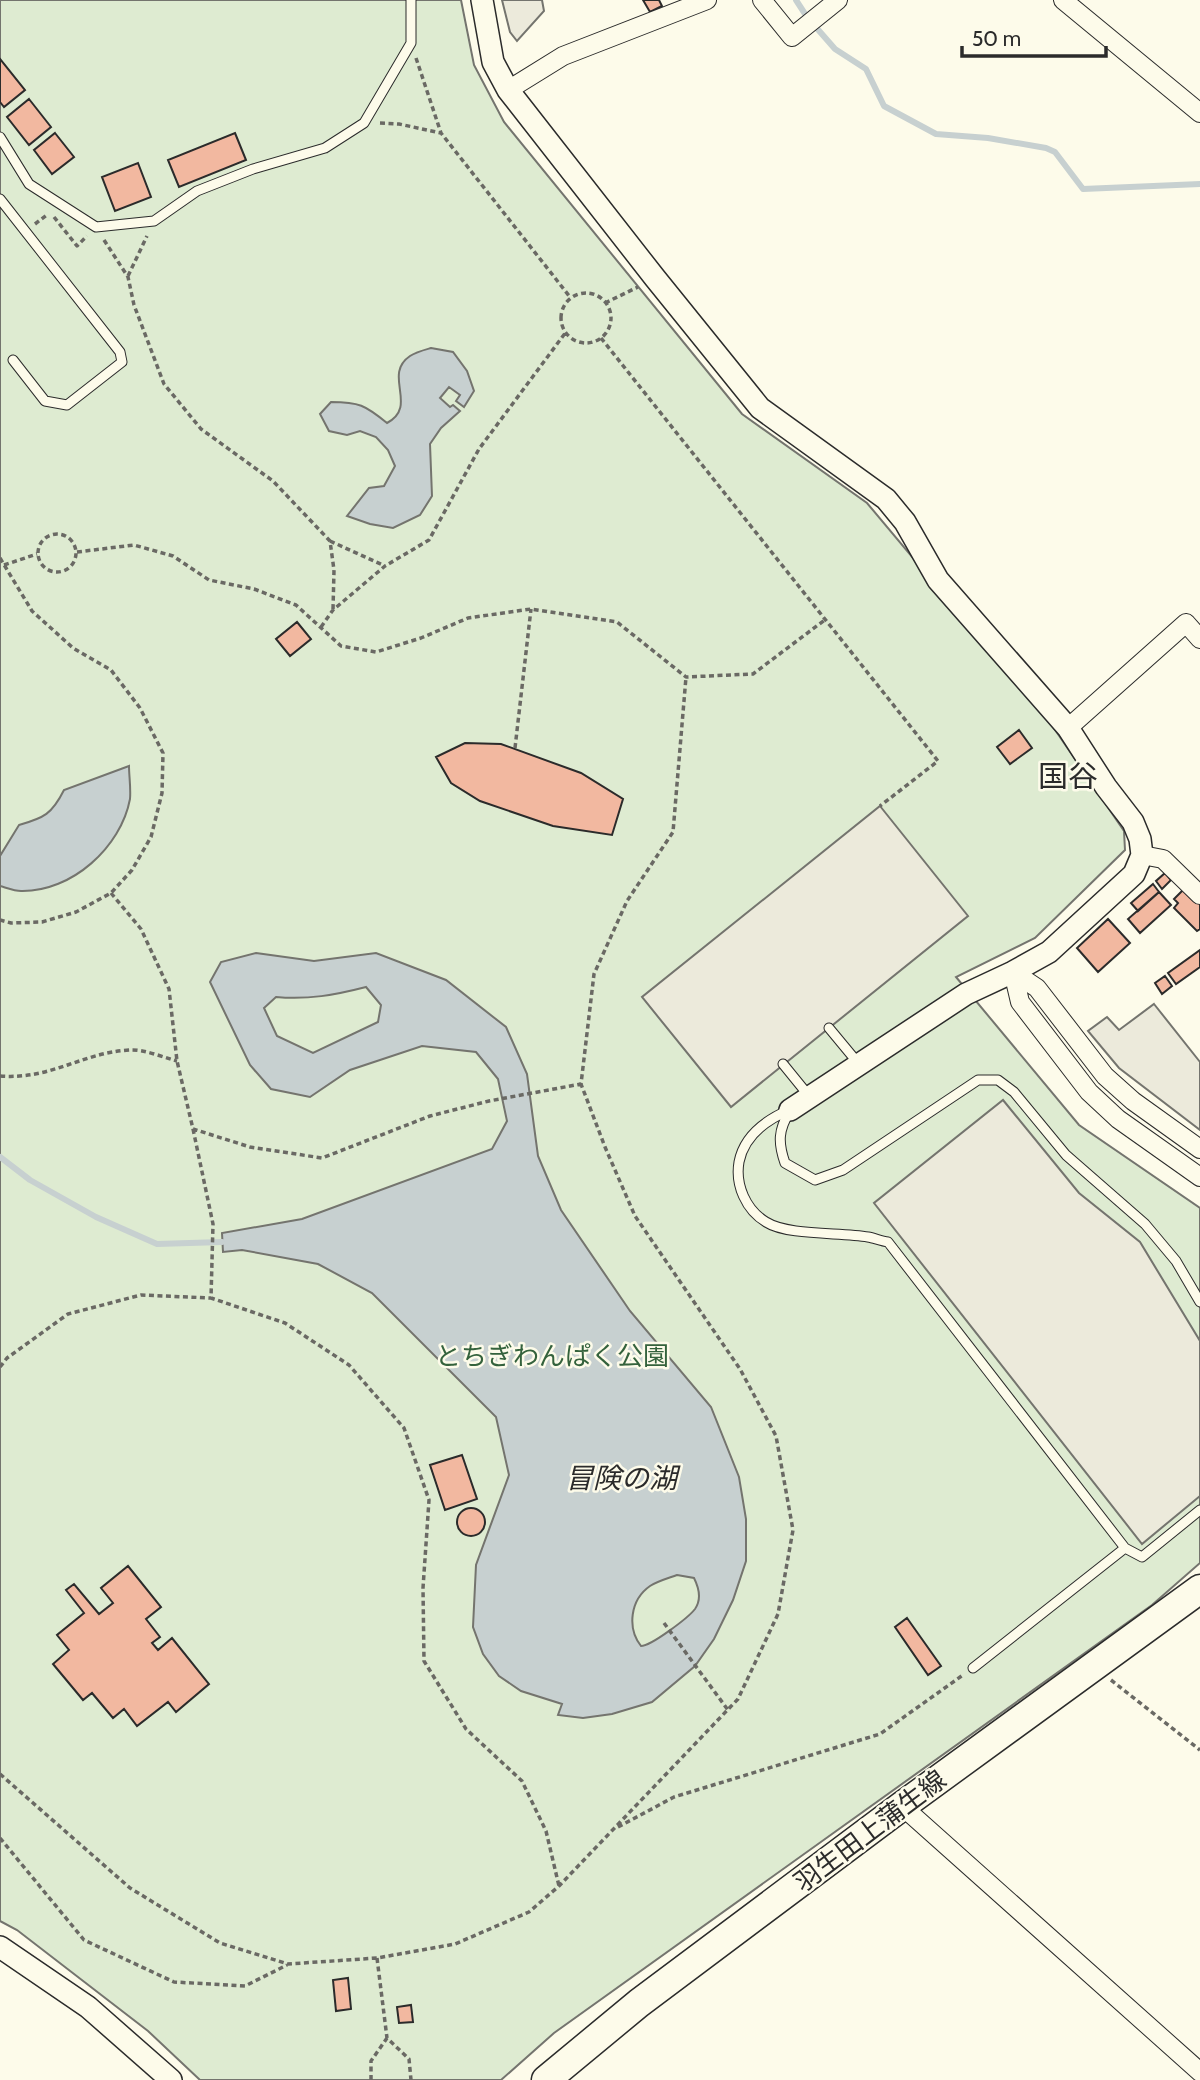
<svg xmlns="http://www.w3.org/2000/svg" width="1200" height="2080" viewBox="0 0 1200 2080" font-family="Cabin,'Noto Sans JP',sans-serif">
	<rect width="100%" height="100%" fill="#fdfbea"/>
	<!-- green -->
	<path fill="#deebd1" stroke="#74746e" stroke-width="2" d="M0,0H461L474,65L504,122L742,414L867,503L1047,718L1124,831L1125,850L1035,938L956,977L1079,1125L1200,1208V1563L1152,1605L554,2033L501,2080H200L148,2031L17,1930L0,1921Z"/>
	<!-- parking -->
	<path fill="#eceadb" stroke="#74746e" stroke-width="2" d="M502,0H542L544,11L517,41L510,32Z
		M880,806L968,916L731,1107L642,997Z
		M1154,1004L1200,1062V1130L1119,1068L1088,1031L1107,1017L1119,1030Z
		M1003,1100L1079,1193L1140,1242L1200,1341V1496L1142,1544L874,1203Z"/>
	<!-- water -->
	<path fill="#c7d0d0" stroke="#74746e" stroke-width="2" fill-rule="evenodd" d="M431,348L453,352L467,371L474,391L464,407L456,401L460,395L449,387L440,398L450,407L453,405L460,411L441,428L430,444L432,496L420,515L393,528L370,524L347,516L369,488L384,486L395,466L388,450L376,437L360,431L347,435L329,431L320,414L331,402C359,402 365,405 387,423C419,406 382,375 410,356C416,352 424,350 431,348Z
		M129,766C129,776 131,788 130,799C121,847 72,892 21,891C15,891 7,888 0,886V856L19,825C44,818 52,814 64,790Z
		M256,953L314,961L376,953L446,980L506,1027L527,1074L538,1156L561,1210L630,1311L711,1407L739,1477L746,1519V1561L733,1600L714,1639L695,1666L652,1702L612,1714L583,1718L558,1715L562,1704L521,1691L499,1676L483,1654L473,1627L476,1565L509,1475L496,1417L372,1293L318,1264L242,1250L223,1252L222,1233L302,1219L492,1149L507,1121L498,1079L476,1052L422,1046L350,1070L310,1097L271,1089L250,1065L210,982L221,962ZM366,987L381,1005L378,1022L313,1053L277,1036L264,1008L276,997C308,1000 335,995 366,987ZM677,1575L694,1578C699,1588 702,1599 695,1609C688,1618 651,1646 641,1646C627,1628 630,1600 650,1586C658,1581 669,1578 677,1575Z"/>
	<g fill="none" stroke-linecap="round" stroke-linejoin="round">
		<!-- stream -->
		<path stroke="#c7d0d0" stroke-width="6" d="M796,0L807,17L835,49L866,69L884,106L936,134L988,138L1046,148L1055,152L1083,189L1200,184
			M0,1157L30,1180L96,1217L157,1244L222,1242"/>
	</g>
	<!-- building -->
	<path fill="#f2b8a0" stroke="#2b2b2b" stroke-width="2" d="M643,0H659L662,6L650,12Z
		M0,59L25,90L4,107L0,102Z
		M29,99L51,127L29,145L7,117Z
		M55,133L74,157L52,174L34,150Z
		M235,133L246,160L179,187L168,160Z
		M138,163L151,197L115,211L102,177Z
		M297,622L311,639L290,656L276,639Z
		M1019,730L1032,748L1010,764L997,747Z
		M465,743L501,744L581,773L623,799L612,835L553,826L480,801L451,783L436,757Z
		M1165,873L1171,880L1162,889L1156,881Z
		M1153,884L1159,892L1138,911L1131,903Z
		M1186,887L1200,901V929L1197,931L1174,908L1178,903L1174,899Z
		M1159,892L1171,905L1140,933L1128,919Z
		M1108,919L1130,943L1098,972L1077,948Z
		M1200,950V967L1176,984L1168,973Z
		M1165,976L1172,986L1162,994L1155,983Z
		M462,1455L477,1499L445,1510L430,1465Z
		M457 1522a14 14 0 1 1 28 0a14 14 0 1 1-28 0Z
		M128,1566L161,1607L146,1619L160,1637L152,1643L158,1650L172,1638L209,1684L176,1712L168,1702L137,1726L124,1709L113,1718L92,1693L83,1700L53,1664L69,1650L57,1635L84,1613L66,1590L74,1584L99,1614L113,1603L101,1588Z
		M907,1618L941,1666L928,1675L895,1627Z
		M348,1978L351,2009L336,2011L333,1980Z
		M411,2005L413,2022L399,2023L397,2007Z"/>
	<g fill="none" stroke-linecap="round" stroke-linejoin="round">
		<defs>
			<path id="service" d="M0,137L29,184L96,227L154,221L197,191L253,169L325,148L364,123L411,43V0
				M0,199L120,352L122,362L67,405L45,401L13,360
				M829,1028L858,1063
				M783,1064L809,1096
				M789,1110C766,1120 744,1136 739,1162C735,1185 746,1210 766,1222C788,1236 841,1232 868,1237C874,1238 881,1241 888,1242L1125,1548L1142,1557L1200,1510
				M790,1111C778,1130 778,1143 785,1163L815,1180L843,1170L978,1080H998L1014,1092L1066,1155L1145,1224L1176,1261L1200,1302
				M973,1668L1125,1548"/>
			<path id="minor" d="M762,0L792,37L838,0
				M1063,0L1200,113
				M508,90L563,56L707,0
				M1068,728L1186,623L1200,639
				M1142,855L1163,859L1200,895
				M1013,972L1020,1002L1089,1092L1118,1119L1200,1177
				M1013,972L1037,988L1105,1076L1133,1101L1200,1149
				M902,1806L1200,2072"/>
			<path id="tertiary" d="M482,0L493,62L508,90L655,278L760,408L886,499L905,522L938,580L1068,728L1106,787L1133,822L1140,839L1142,855L1134,874L1049,952L1013,972L966,994L790,1110
				M0,1947L88,2007L171,2080"/>
			<path id="primary" d="M546,2080L639,2003L902,1806L1200,1589"/>
		</defs>
		<!-- service casing -->
		<use href="#service" stroke="#2b2b2b" stroke-width="11"/>
		<!-- minor casing -->
		<use href="#minor" stroke="#2b2b2b" stroke-width="20"/>
		<!-- tertiary casing -->
		<use href="#tertiary" stroke="#2b2b2b" stroke-width="24"/>
		<!-- primary casing -->
		<use href="#primary" stroke="#2b2b2b" stroke-width="31"/>
		<!-- path -->
		<path stroke="#6a6964" stroke-width="3.5" stroke-dasharray="5 3.5" stroke-linecap="butt" d="M416,58L441,133
			M380,123L399,124L441,133L570,297
			M54,217L77,246L87,236
			M35,224L48,214
			M104,240L128,277L134,305L164,384L201,429L273,481L330,541L334,570L333,610
			M128,276L147,236
			M561 318a25 25 0 1 1 50 0a25 25 0 1 1-50 0Z
			M605,303L638,287
			M601,338L938,761L880,806
			M38 553a19 19 0 1 1 38 0a19 19 0 1 1-38 0Z
			M330,541L385,566
			M77,552L134,545L173,556L209,580L254,589L296,605L341,646L376,652L421,638L468,618L531,609L617,622L686,677L753,674L826,619
			M0,558L32,611L73,648L111,670L140,708L163,753L162,793L151,837L132,870L111,893L76,912L42,922L11,923L0,920
			M4,565L37,554
			M321,627L333,610L385,566L429,540L479,449L566,332
			M515,748L531,609
			M111,893L141,929L169,989L177,1061L193,1129L250,1147L322,1158L430,1116L489,1101L581,1084
			M0,1076C51,1080 81,1053 129,1050C144,1049 162,1057 177,1061
			M193,1129L213,1224L211,1298L285,1323L349,1365L404,1428L429,1500L423,1588L424,1661L466,1729L522,1781L546,1831L559,1886
			M0,1367L7,1358L68,1314L141,1295L211,1298
			M664,1623L728,1710
			M1111,1680L1200,1750
			M0,1774L130,1888L220,1943L288,1964L377,1958L455,1944L529,1912L559,1886L738,1699L778,1614L793,1530L776,1436L740,1369L635,1216L605,1147L581,1084L594,974L627,901L673,832L686,677
			M618,1827L674,1797L880,1734L963,1675
			M0,1838L84,1940L174,1982L245,1986L287,1965
			M377,1958L387,2038L409,2059L411,2080
			M371,2080V2061L387,2038"/>
		<!-- service -->
		<use href="#service" stroke="#fdfbea" stroke-width="9"/>
		<!-- minor -->
		<use href="#minor" stroke="#fdfbea" stroke-width="18"/>
		<!-- tertiary -->
		<use href="#tertiary" stroke="#fdfbea" stroke-width="21"/>
		<!-- primary -->
		<use href="#primary" stroke="#fdfbea" stroke-width="28"/>
	</g>
	<g text-anchor="middle" stroke-width="5" stroke-linejoin="round" paint-order="stroke">
		<!-- park labels -->
		<g font-size="26" fill="#34623c" stroke="#fdfbea">
			<text x="552" y="1365">とちぎわんぱく公園</text>
		</g>
		<!-- street labels -->
		<g font-size="26" fill="#2b2b2b" stroke="#fdfbea">
			<text transform="translate(870 1831) rotate(-37)" y="9">羽生田上蒲生線</text>
		</g>
		<!-- water labels -->
		<g font-size="28" font-style="italic" fill="#2b2b2b" stroke="#fdfbea">
			<text x="621" y="1488">冒険の湖</text>
		</g>
		<!-- quarter labels -->
		<g font-size="30" fill="#2b2b2b" stroke="#fdfbea">
			<text x="1068" y="787">国谷</text>
		</g>
	</g>
	<!-- scale -->
	<path d="M962 46v10h144v-10" fill="none" stroke="#2b2b2b" stroke-width="3.5"/>
	<text x="972" y="46" font-size="21" fill="#2b2b2b" stroke="#fdfbea" stroke-width="5" paint-order="stroke">50 m</text>
</svg>
